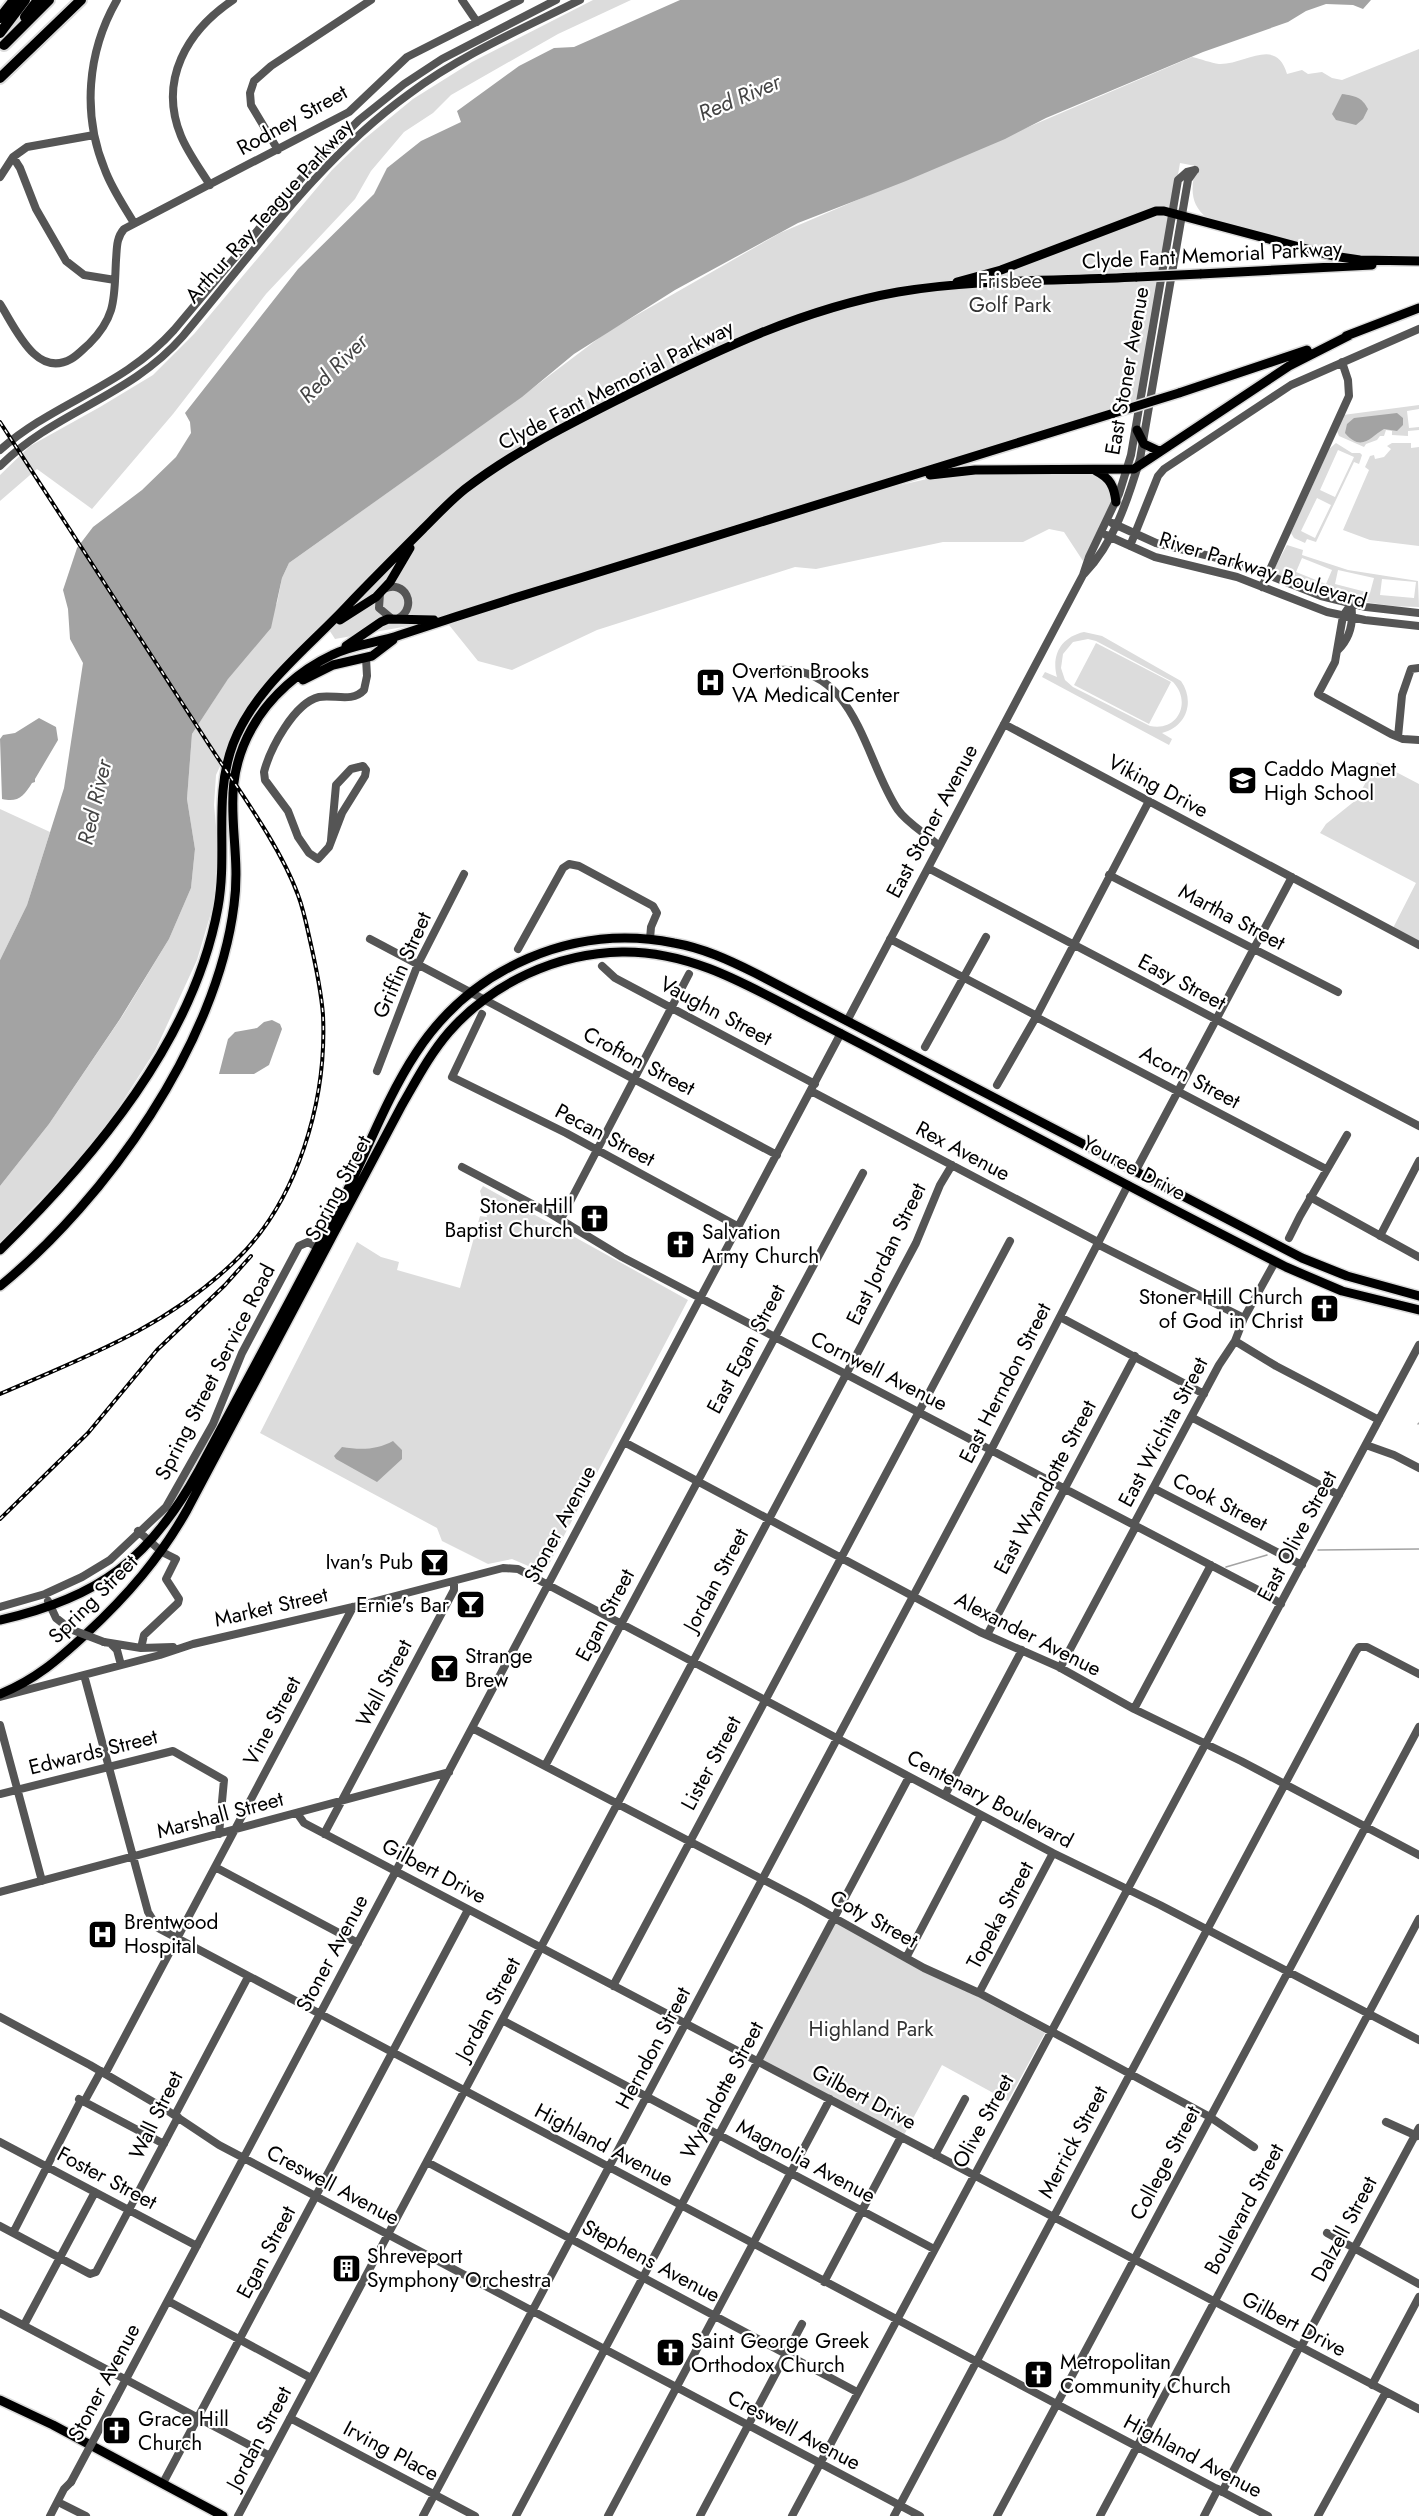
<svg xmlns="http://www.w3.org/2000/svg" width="1419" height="2516" viewBox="0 0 1419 2516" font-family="Jost,sans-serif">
	<rect width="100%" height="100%" fill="#fff"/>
	<!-- green -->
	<path fill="#dcdcdc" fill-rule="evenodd" d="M593,0H631L558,34L451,95L433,113L404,132L371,171L355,199L266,294L173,414L92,509L37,469L0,501V475L30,446L100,407L153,375L194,334L332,170L363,140L413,99L472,62Z
		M1419,49V256H1368L1323,250L1208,219C1189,204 1191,188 1196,166L1180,163L1138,406L414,625L335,639L324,622L251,699L216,775L214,805L218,848L213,906L197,960L155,1051L110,1121L77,1162L0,1242V1186L49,1124L123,1015L169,939L191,888L195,849L187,799L192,734L277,603L282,578L289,563L513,403L607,332L780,233L1192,57C1201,59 1211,63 1219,64C1246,65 1276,36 1287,74L1302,70L1308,74L1322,72L1332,78L1342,80Z
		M1419,405V409L1407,411L1409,428L1419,427V430L1408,431V436L1392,435V431L1386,430L1384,436H1380L1377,440L1366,444L1364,447L1339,436L1337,431L1343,415Z
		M1336,443L1352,453H1360L1362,455L1359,464L1354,462L1316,542L1307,539L1305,543L1294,538L1291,533L1329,449ZM1338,450L1354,457L1335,497L1320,490ZM1317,498L1331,505L1315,538L1301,531Z
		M1392,443H1411V448L1419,447V546L1370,540L1343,530L1369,470L1365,467L1370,456L1374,455L1375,459L1384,457L1391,449L1387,446Z
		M1094,472L1105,477L1113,502L1083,561L1064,532L1049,529L1023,542H943L816,569L795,567L597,630L512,670L478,661L445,620L866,493L940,476L971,473Z
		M1287,545L1303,550L1302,555L1348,570L1418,581L1419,607C1372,607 1324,594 1280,577L1275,573L1274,569ZM1302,558L1332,570L1326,584L1296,572ZM1338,570L1374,578L1370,593L1335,584ZM1382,579L1416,582L1414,598L1380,595Z
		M1084,632L1102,636L1181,681C1195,701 1187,727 1162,733L1172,739L1169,745L1042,677L1045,672L1057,677C1051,655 1061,637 1084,632ZM1088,639L1096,641L1173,682C1192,702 1178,732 1150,726L1073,687L1065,680L1061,668L1063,654L1073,642Z
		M1096,643L1171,682L1149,724L1074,685Z
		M1377,762L1419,784V945L1392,930L1416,883L1320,833L1326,824L1356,800Z
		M0,809L50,832L27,905L0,960Z
		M483,1186L688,1300L547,1568L540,1571L512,1559L488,1564L442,1541L437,1528L260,1433L357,1242L381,1257L399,1262L397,1270L460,1288L480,1216L487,1217L480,1191Z
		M835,1920L1045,2033L1008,2101L942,2065L904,2135L761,2060Z"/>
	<!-- water -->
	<path fill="#a3a3a3" d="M680,0H1371L1363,9L1353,5L1326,4L1306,11L1288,22L1203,52L1046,118L1005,139L906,181L798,223L675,290L574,354L522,397L289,563L282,578L271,628L228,679L192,734L187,799L195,849L191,888L169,939L120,1019L49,1124L0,1186V960L27,905L64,788L83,663L70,639L68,609L63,590L77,548L93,527L142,490L176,457L191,433L190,422L185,413L298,269L374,194L387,168L421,141L461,122L457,111L519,66L554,48L574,47Z
		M1342,94C1355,96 1362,97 1368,109L1363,119L1356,125L1336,120L1332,114Z
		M1397,413L1403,418V425L1397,431L1384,429C1371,436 1362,453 1345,433L1347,424L1354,418Z
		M39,718L56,727L58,740L35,779V782L32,783C24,796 18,803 2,799L0,739L3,735L15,733Z
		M272,1020L280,1024L282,1029L269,1065L254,1074H219L228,1039L235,1032L257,1028L264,1022Z
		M393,1441L402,1450V1459L377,1482L336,1459L334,1456L342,1447C360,1450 377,1450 393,1441Z"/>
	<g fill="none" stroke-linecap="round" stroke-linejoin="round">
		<!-- stream -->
		<path stroke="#a3a3a3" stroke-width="1.5" d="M1418,1424L1419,1423
			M1318,1550L1419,1549
			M1290,1551L1300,1549
			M1226,1567L1267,1555"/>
		<defs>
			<path id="major" d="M1200,274L1372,265
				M957,282L1001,270L1156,211H1164L1333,256L1360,260L1419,261
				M1346,336L1419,308
				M1179,393L1307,350
				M1137,430L1144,444L1159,451
				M1096,471C1110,478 1114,486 1116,502
				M930,475L975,470L1134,469L1289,366L1350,335
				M340,620L376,597L390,582L410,548
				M346,646L381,622L388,619L434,620
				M303,680L333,665L372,656L393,640
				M0,1250C94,1158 194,1040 218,907C228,852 213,797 233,744C255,687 308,648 348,605C373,579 398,554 423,529C437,515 450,501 465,489C516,450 572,423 629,394C716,351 802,309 898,292C974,279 1059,281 1137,277
				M0,1286C106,1200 217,1043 234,905C243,839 216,792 252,728C269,697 300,670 332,655C353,644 378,643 400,635C460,615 520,596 580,578C758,523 936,468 1114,413
				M0,1620C99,1598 150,1559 199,1470C246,1383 293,1295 339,1207C365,1157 385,1100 416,1053C472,967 574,923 674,943C703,948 729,960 755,973L1302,1258L1347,1276L1419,1296
				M0,1694C35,1680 59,1659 86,1634C127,1596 160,1558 187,1510L402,1105C417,1079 430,1054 449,1032C492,983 557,953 622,952C688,951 742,982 799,1012C842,1034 884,1056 927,1079C1046,1142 1165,1206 1286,1267L1342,1291L1419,1310
				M0,2400L53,2425L223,2516"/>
			<path id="highway" d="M25,17L38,0
				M0,18L14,0
				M0,33L25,0
				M4,45L49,0
				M0,78L81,0"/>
		</defs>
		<!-- major casing -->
		<use href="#major" stroke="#dbdbdb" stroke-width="12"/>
		<!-- highway casing -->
		<use href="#highway" stroke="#dbdbdb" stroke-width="14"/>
		<!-- minor -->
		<path stroke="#555" stroke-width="8" d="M117,0C87,52 82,115 105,170C112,189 124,206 134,223
			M462,0L477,22
			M278,150L251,105L250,93L254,81L271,66L371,0
			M13,157L20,168L36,209L66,261L84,275L115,280
			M0,177L13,157L27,147L94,135
			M210,185C200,169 188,153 181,136C158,80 187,31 233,0
			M0,304C15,327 36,379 71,359C78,355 83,349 89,344C117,316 114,297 116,260C117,249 116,238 124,229L349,112L407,57L520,0
			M0,450C54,402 123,387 174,330L305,174L359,120L404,84L442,59L556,0
			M0,466C55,411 130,397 183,336C253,253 320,158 409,94C461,55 522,29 580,0
			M1112,523L1156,543L1238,563L1321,596L1366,607L1419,613
			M1106,535L1155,557L1237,577L1327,612L1365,620L1419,626
			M1130,546L1158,476L1164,469L1291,385L1419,329
			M1084,574C1114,543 1128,499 1140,459L1188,180L1195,170
			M1262,587L1349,396L1348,380L1342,362
			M384,589C405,579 418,606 399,618
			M380,593L379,608L391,618
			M1351,604L1343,616L1335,662L1318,694L1391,734L1403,739L1419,740
			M1338,650C1351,637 1354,622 1351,604
			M777,670C856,664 865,762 898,810C908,824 927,834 939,846
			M1004,724L1419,945
			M1398,737L1402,695L1411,669L1419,668
			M331,840L336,785L351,769L363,766L366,770L365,776L342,813L329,847L318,859L309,853L298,837L288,811L265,780L264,772C270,749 294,703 319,697C334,694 352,703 364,690L367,676L366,658
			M928,868L1419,1126
			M1109,875L1338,992
			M370,939L777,1155
			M890,939L1037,1016
			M518,949L563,868L569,864L579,866L653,906L657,913L651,927L650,939
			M602,966L615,978L815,1084
			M482,1014L452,1077L566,1133L739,1227
			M1036,1017L1326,1169
			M847,1021L1083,575L1089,557L1119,494L1131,455L1178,180L1187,172L1195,170
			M925,1047L986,937
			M377,1071L418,964L464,874
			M997,1085L1036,1017L1149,801
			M811,1091L1098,1242
			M462,1167L551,1214L622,1257L1262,1592L1281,1604
			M1135,1172L1292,877
			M1310,1197L1419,1257
			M561,1219L689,974
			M1380,1236L1419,1161
			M1289,1238L1300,1216L1347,1135
			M1097,1244L1244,1318
			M1060,1317L1204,1394
			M1235,1341L1276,1366L1379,1420
			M1191,1417L1339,1495
			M624,1442L980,1632L1057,1666L1134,1709L1241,1761L1419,1855
			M1366,1445L1394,1455L1419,1468
			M1153,1488L1302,1565
			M1134,1524L1219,1365L1235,1341L1244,1318L1275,1262
			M138,1531L162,1552L176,1559L166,1579L179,1599L178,1603L144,1635L141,1648
			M48,1601L56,1618L70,1629
			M0,1607L45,1594L82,1577L110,1560L166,1507L213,1424L242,1353L299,1246L308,1242L322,1250
			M987,1635L1135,1356
			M104,1642L141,1648L173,1647
			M112,1645L117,1650L121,1665
			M1060,1668L1136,1526
			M84,1675L148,1912L158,1928L1268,2516
			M0,1697L160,1655L193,1644L353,1607L503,1568L518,1569L1053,1853L1160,1905L1419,2040
			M1134,1709L1211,1565
			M0,1725L42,1881
			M472,1728L804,1901L924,1968L979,1993L1073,2043L1210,2117L1254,2147
			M545,1766L863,1173
			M0,1794L173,1751L224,1780L219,1834
			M945,1795L1022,1650
			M297,1813L304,1823L1419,2409
			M324,1834L454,1590V1581
			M215,1867L358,1943
			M0,1892L449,1772
			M906,1958L981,1815
			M613,1986L1010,1241
			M979,1993L1053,1853
			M0,2017L90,2065L165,2109L219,2145L920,2516
			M502,2020L934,2249
			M105,2074L353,1607
			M79,2099L164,2144
			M84,2102L101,2071
			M175,2115L248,1977
			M1386,2122L1417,2136
			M0,2142L197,2246
			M935,2155L965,2099
			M427,2162L857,2392
			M0,2226L90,2274L96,2272L178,2117
			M13,2233L81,2100
			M1327,2233L1419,2284
			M824,2282L901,2137
			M168,2301L311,2378
			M0,2313L270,2456
			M24,2325L95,2192
			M1301,2347L1419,2128
			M1372,2385L1419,2297
			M116,2398L841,1033
			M290,2418L475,2516
			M163,2483L468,1910
			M1222,2492L1300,2346
			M62,2504L86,2516
			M50,2516L64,2489L71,2482
			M238,2516L916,1243L940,1185L952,1165
			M423,2516L991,1450L1128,1185
			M516,2516L909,1777
			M608,2516L830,2099
			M700,2516L802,2324
			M792,2516L1419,1345
			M894,2516L1356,1651L1359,1647H1367L1419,1674
			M997,2516L1419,1727
			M1100,2516L1419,1919
			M1204,2516L1218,2489
			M1318,2516L1386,2392"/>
		<!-- major -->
		<use href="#major" stroke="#000" stroke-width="9"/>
		<!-- highway -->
		<use href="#highway" stroke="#000" stroke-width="10"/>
		<defs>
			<path id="rail" d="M0,422C68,527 136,631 204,737C234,784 279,843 298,895C303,908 306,922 309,936C315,962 321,988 323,1015C327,1100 298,1202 234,1262C165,1328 85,1357 0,1394
				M0,1519L88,1433L157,1350L225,1285L251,1256"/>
		</defs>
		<!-- rail casing -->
		<use href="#rail" stroke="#000" stroke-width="4"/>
		<!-- rail -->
		<use href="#rail" stroke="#fff" stroke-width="1.5" stroke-dasharray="4.5" stroke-linecap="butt"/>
		<defs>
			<path id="major-bridge" d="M1137,277L1200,274
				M1114,413L1179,393"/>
		</defs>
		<!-- major-bridge casing -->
		<use href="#major-bridge" stroke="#dbdbdb" stroke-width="12" stroke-linecap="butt"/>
		<!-- minor-bridge -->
		<path stroke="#555" stroke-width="8" d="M70,1629L104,1642
			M71,2482L116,2398"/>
		<!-- major-bridge -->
		<use href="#major-bridge" stroke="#000" stroke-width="9"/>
	</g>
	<!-- icons -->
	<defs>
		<symbol id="hospital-square" viewBox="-11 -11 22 22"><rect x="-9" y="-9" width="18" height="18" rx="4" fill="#000" stroke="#fff"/><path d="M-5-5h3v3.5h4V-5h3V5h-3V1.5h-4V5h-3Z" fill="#fff"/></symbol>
		<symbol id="school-square" viewBox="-11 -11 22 22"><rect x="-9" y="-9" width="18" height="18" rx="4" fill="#000" stroke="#fff"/><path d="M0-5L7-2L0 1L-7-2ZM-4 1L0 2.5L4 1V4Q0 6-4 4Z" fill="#fff"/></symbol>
		<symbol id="church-square" viewBox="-11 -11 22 22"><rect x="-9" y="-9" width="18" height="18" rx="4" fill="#000" stroke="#fff"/><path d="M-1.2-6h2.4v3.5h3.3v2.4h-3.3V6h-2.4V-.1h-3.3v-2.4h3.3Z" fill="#fff"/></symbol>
		<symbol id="bar-square" viewBox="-11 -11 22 22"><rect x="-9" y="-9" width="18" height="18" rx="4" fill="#000" stroke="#fff"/><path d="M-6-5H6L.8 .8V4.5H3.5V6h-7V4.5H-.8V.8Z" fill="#fff"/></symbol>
		<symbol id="building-square" viewBox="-11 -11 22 22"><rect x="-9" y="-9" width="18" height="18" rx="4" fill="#000" stroke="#fff"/><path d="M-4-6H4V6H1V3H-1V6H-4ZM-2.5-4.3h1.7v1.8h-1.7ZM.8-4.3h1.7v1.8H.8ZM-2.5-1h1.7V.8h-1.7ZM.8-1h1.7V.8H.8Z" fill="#fff"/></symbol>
	</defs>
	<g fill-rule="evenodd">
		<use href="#hospital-square" x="694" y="666" width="33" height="33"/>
		<use href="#school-square" x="1226" y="764" width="33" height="33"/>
		<use href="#church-square" x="578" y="1202" width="33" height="33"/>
		<use href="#church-square" x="664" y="1228" width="33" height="33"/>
		<use href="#church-square" x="1308" y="1292" width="33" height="33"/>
		<use href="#bar-square" x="418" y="1546" width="33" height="33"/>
		<use href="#bar-square" x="454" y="1588" width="33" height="33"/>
		<use href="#bar-square" x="428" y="1652" width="33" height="33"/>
		<use href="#hospital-square" x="86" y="1918" width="33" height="33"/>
		<use href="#building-square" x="330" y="2252" width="33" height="33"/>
		<use href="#church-square" x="654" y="2336" width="33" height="33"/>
		<use href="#church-square" x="1022" y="2358" width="33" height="33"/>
		<use href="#church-square" x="100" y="2414" width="33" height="33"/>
	</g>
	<g text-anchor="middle" stroke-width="4.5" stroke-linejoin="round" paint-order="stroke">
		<!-- street labels -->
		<g font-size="21" fill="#000" stroke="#fff">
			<text transform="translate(292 120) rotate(-29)" y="7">Rodney Street</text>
			<text transform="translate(269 211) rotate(-48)" y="7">Arthur Ray Teague Parkway</text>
			<text transform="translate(1212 255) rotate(-3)" y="7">Clyde Fant Memorial Parkway</text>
			<text transform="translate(1127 371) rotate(-80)" y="7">East Stoner Avenue</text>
			<text transform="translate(616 385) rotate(-27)" y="7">Clyde Fant Memorial Parkway</text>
			<text transform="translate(1263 570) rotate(17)" y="7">River Parkway Boulevard</text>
			<text transform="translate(1158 786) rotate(28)" y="7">Viking Drive</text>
			<text transform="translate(932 821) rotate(-62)" y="7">East Stoner Avenue</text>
			<text transform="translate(1232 917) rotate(28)" y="7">Martha Street</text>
			<text transform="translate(402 965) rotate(-66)" y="7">Griffin Street</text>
			<text transform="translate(1182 982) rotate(28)" y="7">Easy Street</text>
			<text transform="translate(716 1011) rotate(28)" y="7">Vaughn Street</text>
			<text transform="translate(639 1061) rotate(28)" y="7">Crofton Street</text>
			<text transform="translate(1190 1077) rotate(28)" y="7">Acorn Street</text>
			<text transform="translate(605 1135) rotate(28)" y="7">Pecan Street</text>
			<text transform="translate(963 1151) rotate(28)" y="7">Rex Avenue</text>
			<text transform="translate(1134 1168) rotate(28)" y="7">Youree Drive</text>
			<text transform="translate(338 1188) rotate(-62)" y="7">Spring Street</text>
			<text transform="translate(886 1254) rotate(-64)" y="7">East Jordan Street</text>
			<text transform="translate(746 1349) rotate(-62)" y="7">East Egan Street</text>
			<text transform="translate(879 1371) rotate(27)" y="7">Cornwell Avenue</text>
			<text transform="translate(215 1372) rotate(-63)" y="7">Spring Street Service Road</text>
			<text transform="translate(1005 1383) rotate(-63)" y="7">East Herndon Street</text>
			<text transform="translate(1163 1432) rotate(-62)" y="7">East Wichita Street</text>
			<text transform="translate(1045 1487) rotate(-62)" y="7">East Wyandotte Street</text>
			<text transform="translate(1220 1502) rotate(27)" y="7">Cook Street</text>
			<text transform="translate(560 1524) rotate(-62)" y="7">Stoner Avenue</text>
			<text transform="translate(1297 1536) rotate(-62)" y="7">East Olive Street</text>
			<text transform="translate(716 1580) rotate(-62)" y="7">Jordan Street</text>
			<text transform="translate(93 1599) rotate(-45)" y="7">Spring Street</text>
			<text transform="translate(271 1607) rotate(-13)" y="7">Market Street</text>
			<text transform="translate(605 1615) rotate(-62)" y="7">Egan Street</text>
			<text transform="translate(1028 1634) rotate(27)" y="7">Alexander Avenue</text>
			<text transform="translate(384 1683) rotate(-62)" y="7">Wall Street</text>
			<text transform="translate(272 1721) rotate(-62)" y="7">Vine Street</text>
			<text transform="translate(93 1752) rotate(-14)" y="7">Edwards Street</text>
			<text transform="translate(711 1763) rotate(-62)" y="7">Lister Street</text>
			<text transform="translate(990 1799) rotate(28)" y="7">Centenary Boulevard</text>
			<text transform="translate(220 1815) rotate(-15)" y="7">Marshall Street</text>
			<text transform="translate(434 1871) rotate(28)" y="7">Gilbert Drive</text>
			<text transform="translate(1000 1915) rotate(-62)" y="7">Topeka Street</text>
			<text transform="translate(874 1919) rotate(29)" y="7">Coty Street</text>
			<text transform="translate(332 1953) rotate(-62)" y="7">Stoner Avenue</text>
			<text transform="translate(488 2009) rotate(-62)" y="7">Jordan Street</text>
			<text transform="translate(653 2048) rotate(-62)" y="7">Herndon Street</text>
			<text transform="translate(722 2090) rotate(-62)" y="7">Wyandotte Street</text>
			<text transform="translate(864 2097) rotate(28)" y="7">Gilbert Drive</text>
			<text transform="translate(156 2115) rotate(-64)" y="7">Wall Street</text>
			<text transform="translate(983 2121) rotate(-61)" y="7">Olive Street</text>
			<text transform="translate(1073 2142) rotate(-62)" y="7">Merrick Street</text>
			<text transform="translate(604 2145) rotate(28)" y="7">Highland Avenue</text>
			<text transform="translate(806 2161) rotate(28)" y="7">Magnolia Avenue</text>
			<text transform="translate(1165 2163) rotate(-62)" y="7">College Street</text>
			<text transform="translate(107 2178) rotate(28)" y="7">Foster Street</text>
			<text transform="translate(333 2185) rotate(28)" y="7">Creswell Avenue</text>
			<text transform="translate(1244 2209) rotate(-62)" y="7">Boulevard Street</text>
			<text transform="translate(1344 2229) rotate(-62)" y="7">Dalzell Street</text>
			<text transform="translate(266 2252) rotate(-62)" y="7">Egan Street</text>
			<text transform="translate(651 2261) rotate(28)" y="7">Stephens Avenue</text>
			<text transform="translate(1294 2324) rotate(28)" y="7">Gilbert Drive</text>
			<text transform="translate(104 2382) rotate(-62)" y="7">Stoner Avenue</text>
			<text transform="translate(794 2430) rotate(28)" y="7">Creswell Avenue</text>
			<text transform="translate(259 2438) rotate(-62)" y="7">Jordan Street</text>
			<text transform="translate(391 2451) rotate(28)" y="7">Irving Place</text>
			<text transform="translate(1193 2456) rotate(28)" y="7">Highland Avenue</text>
		</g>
		<!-- park labels -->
		<g font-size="21" fill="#333" stroke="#fff">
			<text x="1010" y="288">Frisbee<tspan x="1010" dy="24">Golf Park</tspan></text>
			<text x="871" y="2036">Highland Park</text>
		</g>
		<!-- poi labels -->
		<g font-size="21" fill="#000" stroke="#fff" text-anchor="start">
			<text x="732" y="678">Overton Brooks<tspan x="732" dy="24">VA Medical Center</tspan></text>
			<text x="1264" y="776">Caddo Magnet<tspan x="1264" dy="24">High School</tspan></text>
			<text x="573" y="1213" text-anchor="end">Stoner Hill<tspan x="573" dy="24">Baptist Church</tspan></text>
			<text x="702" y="1239">Salvation<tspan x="702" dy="24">Army Church</tspan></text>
			<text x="1303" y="1304" text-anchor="end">Stoner Hill Church<tspan x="1303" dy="24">of God in Christ</tspan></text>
			<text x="413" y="1569" text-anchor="end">Ivan's Pub</text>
			<text x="449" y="1612" text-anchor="end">Ernie's Bar</text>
			<text x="465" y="1663">Strange<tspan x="465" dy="24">Brew</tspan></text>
			<text x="124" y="1929">Brentwood<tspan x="124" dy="24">Hospital</tspan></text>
			<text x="367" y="2263">Shreveport<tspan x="367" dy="24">Symphony Orchestra</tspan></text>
			<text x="691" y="2348">Saint George Greek<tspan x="691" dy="24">Orthodox Church</tspan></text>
			<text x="1060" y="2369">Metropolitan<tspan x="1060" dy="24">Community Church</tspan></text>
			<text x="138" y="2426">Grace Hill<tspan x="138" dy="24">Church</tspan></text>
		</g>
		<!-- water labels -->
		<g font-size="22" font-style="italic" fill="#444" stroke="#fff">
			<text transform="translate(739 97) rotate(-23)" y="8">Red River</text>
			<text transform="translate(333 368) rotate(-45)" y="8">Red River</text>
			<text transform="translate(94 802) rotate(-77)" y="8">Red River</text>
		</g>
	</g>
</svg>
